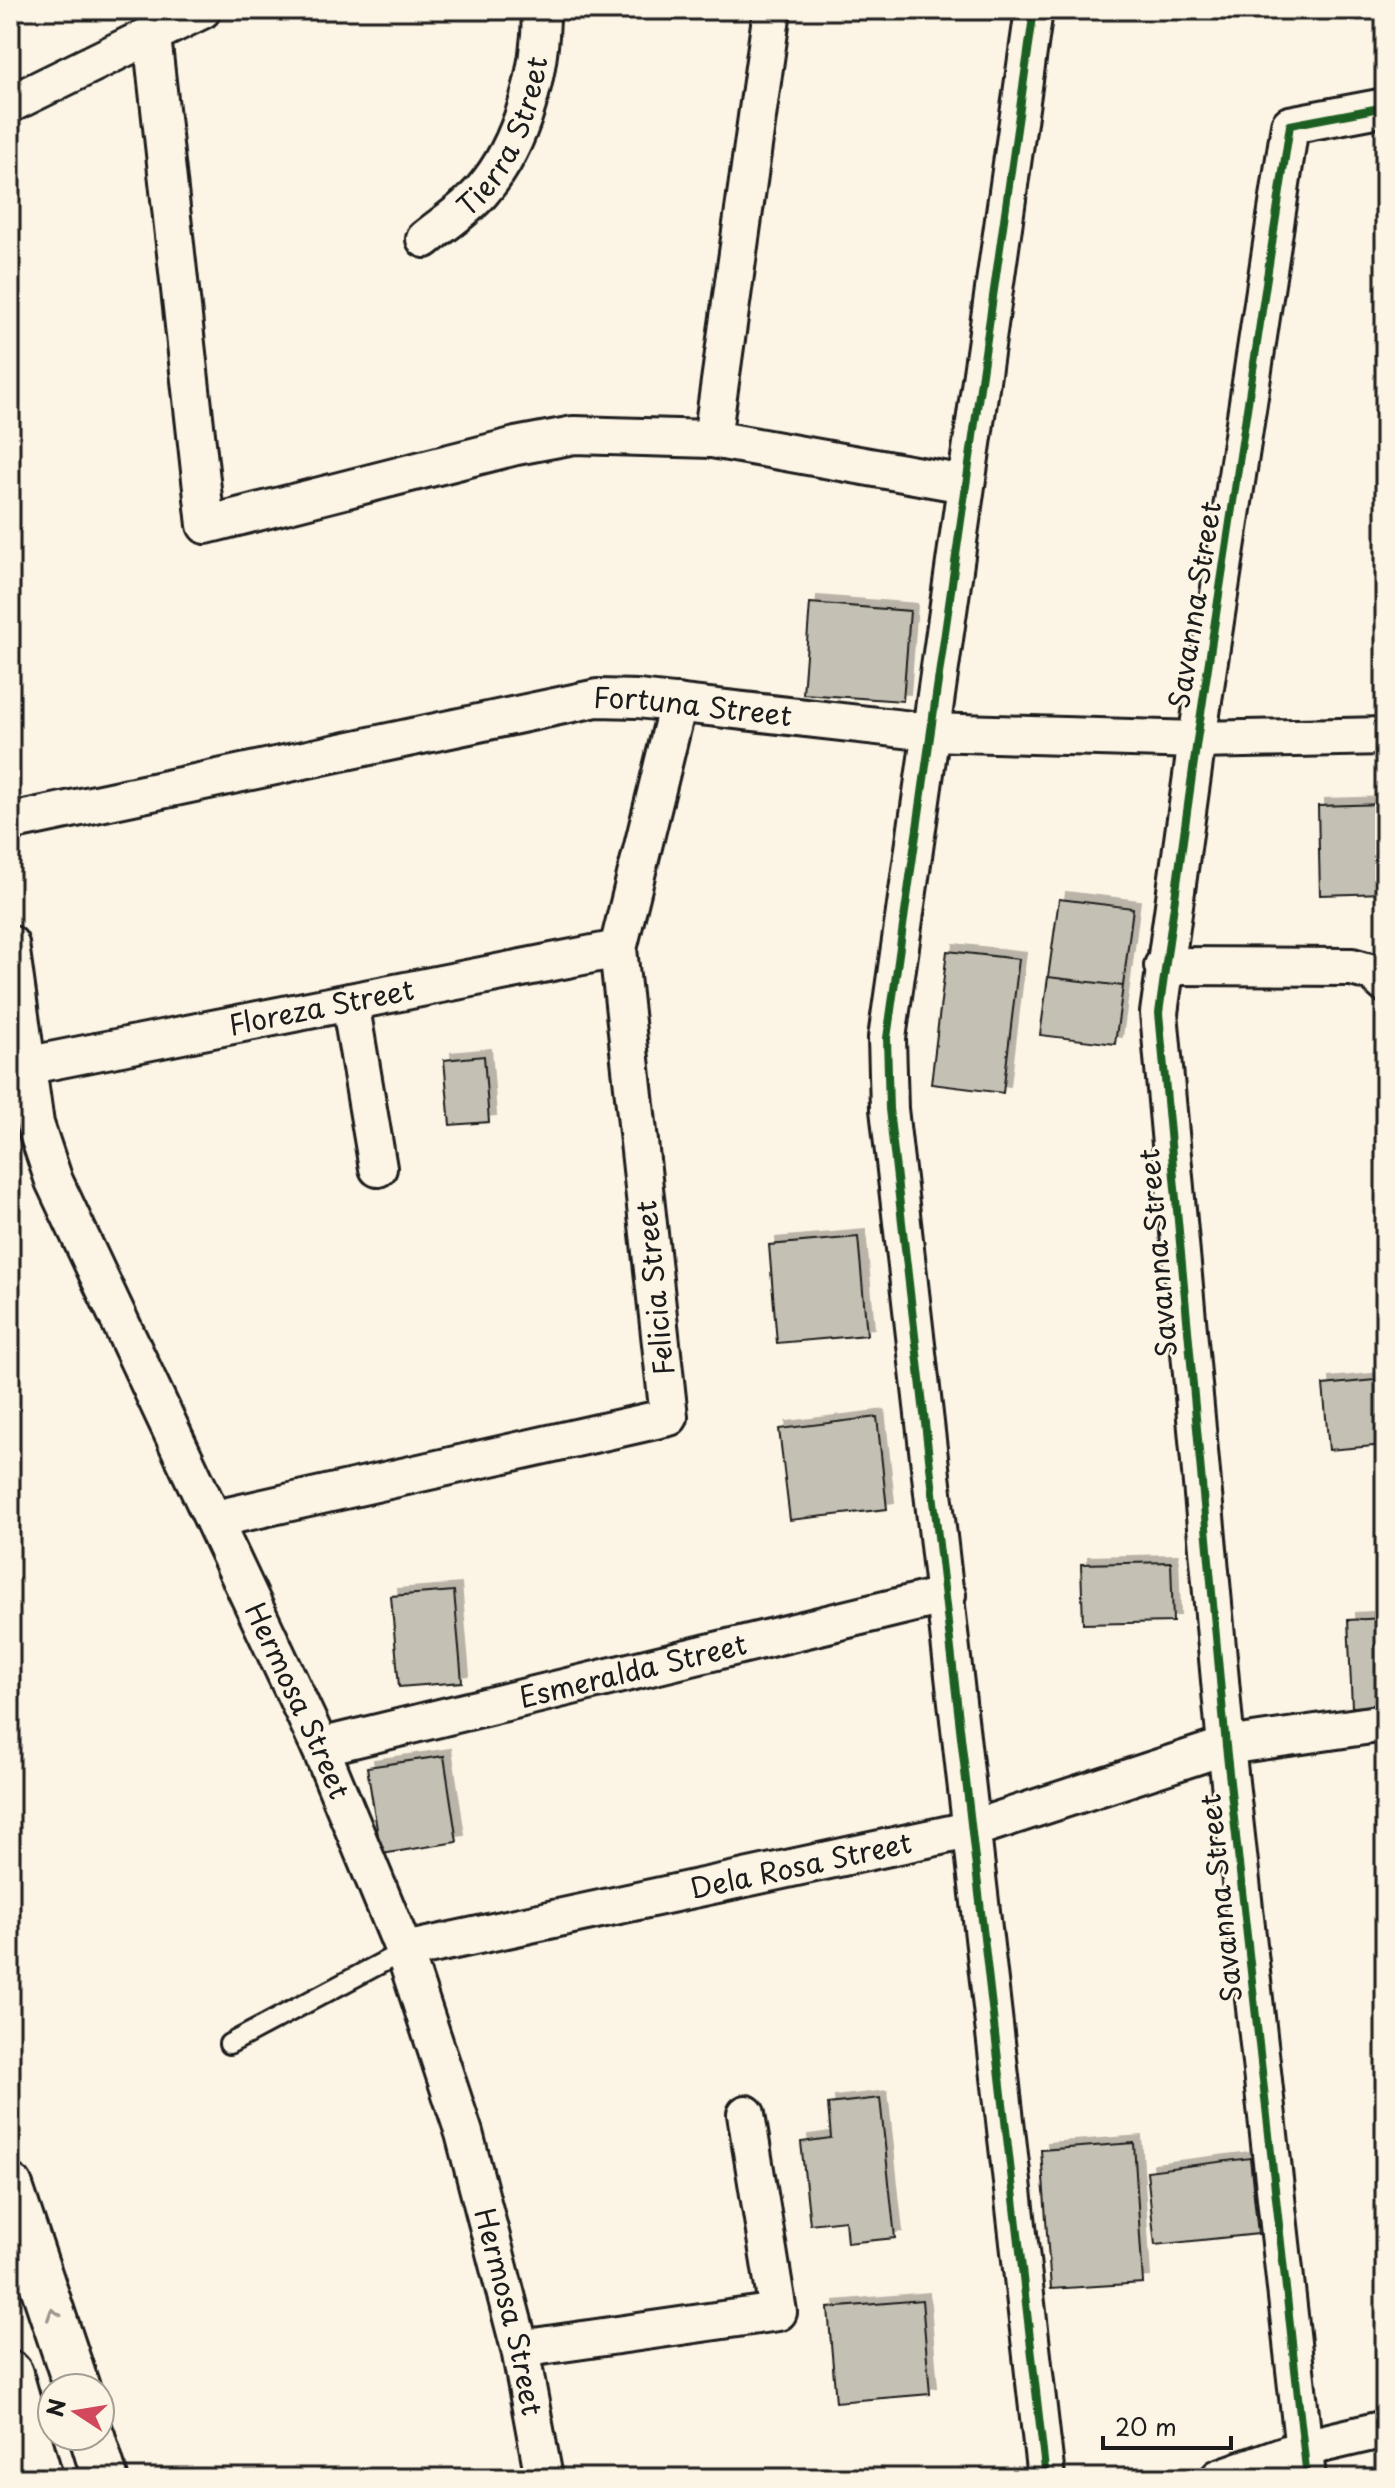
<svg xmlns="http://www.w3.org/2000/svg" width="1395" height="2488" viewBox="0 0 1395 2488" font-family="'Playpen Sans',sans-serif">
	<defs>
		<filter id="shadow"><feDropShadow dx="7" dy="-7" stdDeviation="0" flood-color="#0004"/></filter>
	</defs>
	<rect width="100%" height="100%" fill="#fcf5e5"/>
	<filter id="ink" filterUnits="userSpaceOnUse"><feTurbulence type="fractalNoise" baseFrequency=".0125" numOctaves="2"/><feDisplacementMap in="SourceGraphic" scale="16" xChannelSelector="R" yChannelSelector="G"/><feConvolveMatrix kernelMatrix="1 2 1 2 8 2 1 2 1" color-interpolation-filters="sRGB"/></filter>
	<g filter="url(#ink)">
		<!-- building -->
		<path fill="#c4c0b3" stroke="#1c1c1c" stroke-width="2" filter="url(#shadow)" d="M810,603L910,611L903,701L803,694Z
			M1385,804V893L1320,895L1318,806Z
			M1059,899L1133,908L1123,986L1048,977Z
			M947,951L1019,959L1003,1093L931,1084Z
			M1048,977L1123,986L1115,1044L1040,1035Z
			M484,1056L489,1122L450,1125L444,1060Z
			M858,1237L867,1335L777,1343L769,1245Z
			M1385,1379V1445L1329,1450L1323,1385Z
			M877,1417L887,1509L790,1520L779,1429Z
			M1171,1562L1173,1622L1083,1624L1081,1564Z
			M454,1591L462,1682L399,1687L391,1596Z
			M1385,1618V1706L1352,1707L1348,1620Z
			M444,1756L457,1842L381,1854L367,1767Z
			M880,2098L895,2238L847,2243L845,2220L810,2224L801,2142L831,2138L828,2104Z
			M1134,2143L1143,2283L1051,2289L1041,2150Z
			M1250,2158L1258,2234L1155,2245L1147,2171Z
			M922,2300L930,2394L836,2402L828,2308Z"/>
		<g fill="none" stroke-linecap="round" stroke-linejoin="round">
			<defs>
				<path id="lane" d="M229,2044L404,1951"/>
				<g id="street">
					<path d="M1034,10L887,1038L889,1109L1046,2478"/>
					<path d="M152,36L206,525L516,446L574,435L712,439L965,484"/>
					<path d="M10,104L202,10"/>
					<path id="s1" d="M425,239C443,224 467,209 482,191C523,144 541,70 541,10"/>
					<path d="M712,439L772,10"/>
					<path id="s2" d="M10,822L597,698L638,699L930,732L1197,740L1385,736"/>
					<path id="s3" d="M10,944L35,1124L54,1181L320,1747L404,1951L464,2133L520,2349L544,2478"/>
					<path d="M1163,966L1352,967L1373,973L1385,984"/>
					<path d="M350,1002L378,1168"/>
					<path id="s4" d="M25,1066L618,949"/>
					<path d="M215,1519L669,1417L618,949L678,703"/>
					<path id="s5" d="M320,1747L947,1595"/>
					<path id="s6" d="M404,1951L969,1830L1226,1746L1385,1723"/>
					<path d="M520,2349L778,2312L746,2114"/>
					<path d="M1219,2478L1304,2448L1385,2429"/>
					<path d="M1307,2478L1226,1746L1159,1013L1197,740L1290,125L1385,107"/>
				</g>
				<path id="secondary" d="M10,2187L77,2388
					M10,2374L40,2478
					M92,2436L105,2478"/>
			</defs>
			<!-- lane casing -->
			<use href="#lane" stroke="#1c1c1c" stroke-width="24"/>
			<!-- street casing -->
			<use href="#street" stroke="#1c1c1c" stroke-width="42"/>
			<!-- secondary casing -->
			<use href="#secondary" stroke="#1c1c1c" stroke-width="50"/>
			<!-- lane -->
			<use href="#lane" stroke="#fcf5e5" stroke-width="18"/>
			<!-- street -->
			<use href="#street" stroke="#fcf5e5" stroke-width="36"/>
			<!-- secondary -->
			<use href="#secondary" stroke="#fcf5e5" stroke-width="44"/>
			<defs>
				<path id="cycleway" d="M1034,10L887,1038L889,1109L1046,2478
					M1307,2478L1226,1746L1159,1013L1197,740L1290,125L1385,107"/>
			</defs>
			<!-- cycleway casing -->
			<use href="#cycleway" stroke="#fcf5e5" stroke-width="13"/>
			<!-- cycleway -->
			<use href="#cycleway" stroke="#1b5e20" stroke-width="8"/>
		</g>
		<!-- one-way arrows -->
		<defs><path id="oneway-chevron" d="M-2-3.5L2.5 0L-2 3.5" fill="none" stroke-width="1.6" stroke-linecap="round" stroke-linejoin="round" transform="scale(2)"/></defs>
		<use stroke="#97938b" href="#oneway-chevron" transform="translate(53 2314) rotate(-109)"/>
	</g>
	<g text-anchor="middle" stroke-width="6" stroke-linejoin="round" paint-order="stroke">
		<!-- street labels -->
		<g font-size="28" fill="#1c1c1c" stroke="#fcf5e5">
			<text dy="10" stroke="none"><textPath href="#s1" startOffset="134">Tierra Street</textPath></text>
			<text transform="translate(1195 605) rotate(-81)" y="10">Savanna Street</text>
			<text dy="10" stroke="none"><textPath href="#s2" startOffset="696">Fortuna Street</textPath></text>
			<text dy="10" stroke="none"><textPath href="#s4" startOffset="302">Floreza Street</textPath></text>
			<text transform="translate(1158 1253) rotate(-95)" y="10">Savanna Street</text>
			<text transform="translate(655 1288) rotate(-96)" y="10">Felicia Street</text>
			<text dy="10" stroke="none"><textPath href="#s5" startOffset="322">Esmeralda Street</textPath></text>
			<text dy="10" stroke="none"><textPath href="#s3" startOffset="816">Hermosa Street</textPath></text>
			<text dy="10" stroke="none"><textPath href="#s6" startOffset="406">Dela Rosa Street</textPath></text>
			<text transform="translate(1221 1898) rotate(-96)" y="10">Savanna Street</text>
			<text dy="10" stroke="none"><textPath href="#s3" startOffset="1464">Hermosa Street</textPath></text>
		</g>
	</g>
	<!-- margin -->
	<rect width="1395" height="2488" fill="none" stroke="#fcf5e5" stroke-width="40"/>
	<rect x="20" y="20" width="1355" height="2448" fill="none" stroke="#1c1c1c" stroke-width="3" filter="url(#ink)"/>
	<!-- north arrow -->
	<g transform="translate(76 2412) rotate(282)"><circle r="38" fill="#fcf5e5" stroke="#a29e95" stroke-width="2"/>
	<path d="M0-6L14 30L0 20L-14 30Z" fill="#d1495b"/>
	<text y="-12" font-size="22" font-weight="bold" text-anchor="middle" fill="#1c1c1c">N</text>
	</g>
	<!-- scale -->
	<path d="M1103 2436v12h128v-12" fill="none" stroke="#1c1c1c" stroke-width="4"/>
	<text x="1115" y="2436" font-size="24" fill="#1c1c1c" stroke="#fcf5e5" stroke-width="6" paint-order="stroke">20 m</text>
</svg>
